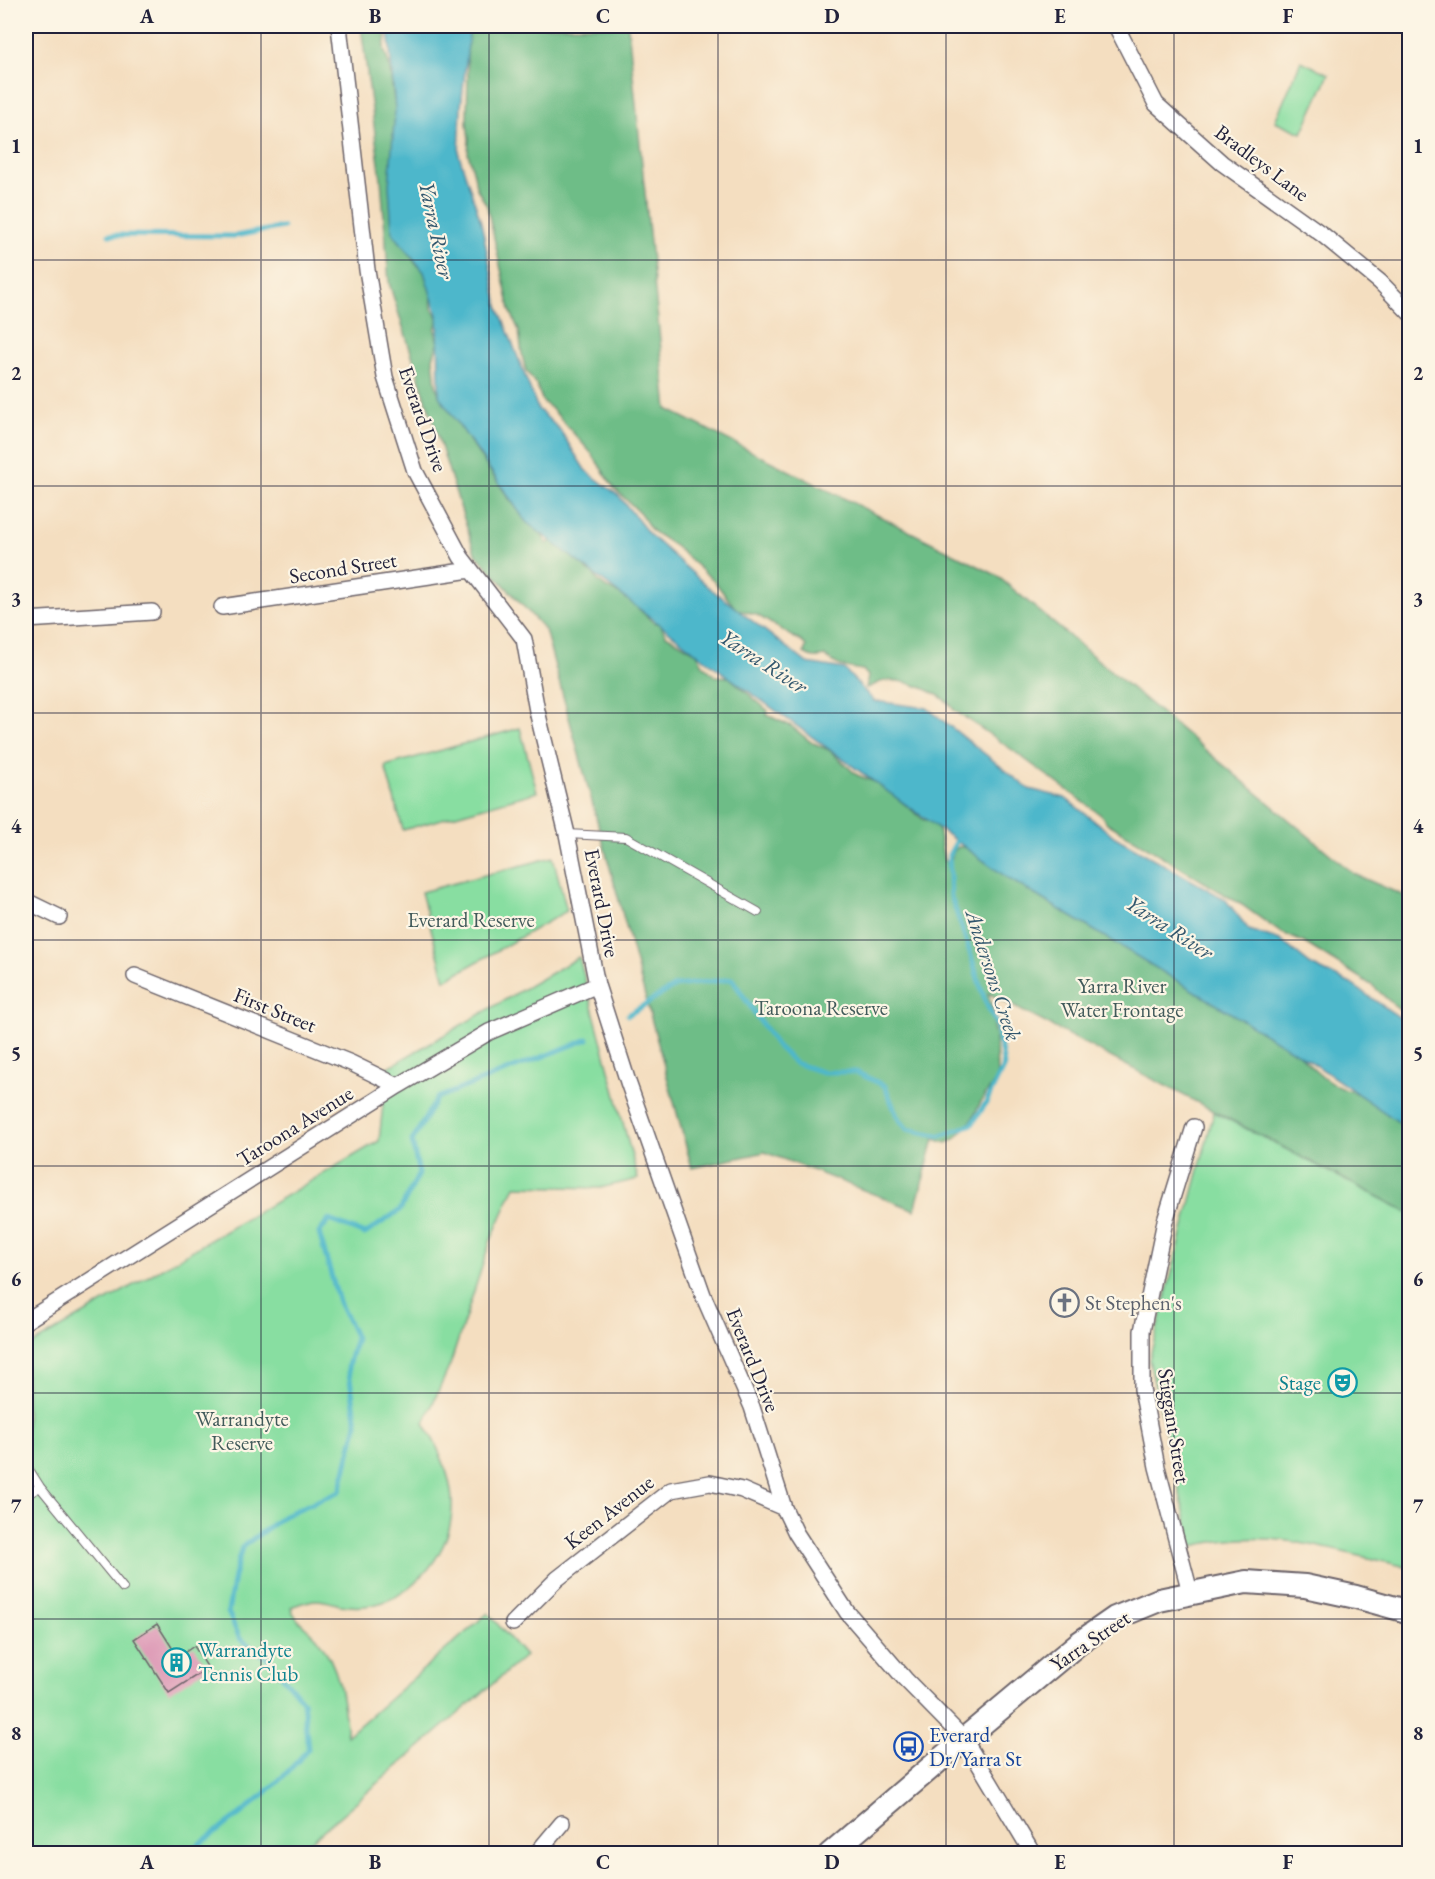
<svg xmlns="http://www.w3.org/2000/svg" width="1435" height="1879" viewBox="0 0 1435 1879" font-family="'EB Garamond',serif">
	<rect width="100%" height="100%" fill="#fcf5e5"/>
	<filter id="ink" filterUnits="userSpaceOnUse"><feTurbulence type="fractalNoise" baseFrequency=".0167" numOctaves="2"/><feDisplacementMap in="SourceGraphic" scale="12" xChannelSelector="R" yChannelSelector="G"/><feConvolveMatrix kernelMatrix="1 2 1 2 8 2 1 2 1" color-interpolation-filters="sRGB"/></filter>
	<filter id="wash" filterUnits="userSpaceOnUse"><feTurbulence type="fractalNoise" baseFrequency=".008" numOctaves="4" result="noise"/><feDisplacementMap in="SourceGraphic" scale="24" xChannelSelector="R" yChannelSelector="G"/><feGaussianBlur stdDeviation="1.35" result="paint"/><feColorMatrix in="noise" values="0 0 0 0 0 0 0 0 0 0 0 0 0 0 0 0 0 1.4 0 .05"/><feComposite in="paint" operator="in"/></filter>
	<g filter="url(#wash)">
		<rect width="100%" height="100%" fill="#f4dec0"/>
		<!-- green -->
		<path fill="#88dea1" stroke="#55806e" stroke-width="1.5" d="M1301,61L1329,74L1302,133L1275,121Z
			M520,728L537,792L403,830L385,766Z
			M553,857L567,911L445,980L421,892Z
			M579,957L638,1179L600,1188L515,1186L490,1242L450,1365L424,1423C453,1472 467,1520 429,1568C415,1585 398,1599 376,1604C365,1607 352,1607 340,1605C333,1603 325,1600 317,1600C308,1600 299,1604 291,1607C295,1622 307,1626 317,1638C341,1669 343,1699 347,1736L488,1613L525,1656L297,1853H26V1348L379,1141L387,1068Z
			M1214,1112L1409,1213V1568C1389,1562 1368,1558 1347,1553C1288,1539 1253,1532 1192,1546L1149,1360Z"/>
		<!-- forest -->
		<path fill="#6ebd87" stroke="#487061" stroke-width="1.5" d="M361,26H387L384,49L389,64L394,100L401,111L400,241L416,264L424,270L431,293L432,308L438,319L435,330L438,343L433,358L436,385L439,395L465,419L469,440L510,500L520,511L534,521L547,544L552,540L586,564V570L593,573L598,581L607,588L626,597L653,622L660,624L666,635L697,653L703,665L715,676L729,677L766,709L768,711L767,715L791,726L811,742L829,750L857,775L880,784L924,820L931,819L938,827L944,861L950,862L954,851L958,847H965L1288,1043C1300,1054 1311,1069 1325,1079C1344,1094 1386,1100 1409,1106V1213L988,993L994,1014L993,1026L996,1040L997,1079L983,1098L971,1121L955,1139L947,1143L934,1139L915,1210L765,1152L692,1168L545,630L475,553L389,283L381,179Z
			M468,26H628L667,409L996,575L1354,874L1409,898V1019L1373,986L1348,970L1303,942L1280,932L1242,905L1107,823L1101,815L1011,749L954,710C944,693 904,678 884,681C878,682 872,687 866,688L868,676L863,670C848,668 837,667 825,656C817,658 812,658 804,653L806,646L802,642L757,615L736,609L714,581L675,546L652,531L640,513L614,488L592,454L552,409L543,402L536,384L526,371L522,355L519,331L510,310L487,206L476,187L474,174L468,153L469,139L467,123L468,71L465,32Z"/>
		<!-- water -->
		<path fill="#4eb7cb" stroke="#386c83" stroke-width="1.5" d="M388,26H470L461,107L459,155L481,222L498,306L538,409L560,430L585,470L619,496L649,534L707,586L807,663L844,669L874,701L927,708L1029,789L1065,798L1115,837L1225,899L1249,930L1280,940L1311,965L1351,984L1409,1024V1128L1400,1123L1310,1061L1009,879L715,667L526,522L439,396L438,318L424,272L392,232L389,185L395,110Z"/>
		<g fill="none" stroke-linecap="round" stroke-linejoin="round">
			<!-- stream -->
			<path stroke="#4eb7cb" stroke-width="5" d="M109,235L235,236L283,227
				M628,1015L675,986L732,979L776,1045L795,1063L822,1072H856L885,1086L897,1116L907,1129L941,1136L972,1124L986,1103L1004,1066L997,1026L985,1001L967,943L951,897L949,855L960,835
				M184,1854C229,1824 274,1791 308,1749L303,1701L267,1658L240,1639L228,1612L234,1576L242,1547L285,1515L340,1491L357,1424L348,1366L356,1338L339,1302L319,1233L329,1220L365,1234L400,1210L419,1174L412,1141L437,1098L588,1039"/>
		</g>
		<g id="blocks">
			<!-- building -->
			<path fill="#dd99b6" d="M157,1624L178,1657L194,1646L208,1668L169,1693L134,1639Z"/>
		</g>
	</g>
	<g filter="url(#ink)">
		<use href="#blocks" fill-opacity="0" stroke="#6c646a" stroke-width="1.5"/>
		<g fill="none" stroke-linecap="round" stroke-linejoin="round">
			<defs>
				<path id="service" d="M567,834L626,837L758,912
					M26,1465L40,1487L123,1588
					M26,1495L40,1487"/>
				<path id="minor" d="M339,26L367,270L385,377L415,471L461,557L524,639L537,711L567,834L597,985L628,1082L703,1295L752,1407L784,1508L796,1533L847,1612L905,1679L964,1739L1033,1854
					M1116,26L1156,104L1222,163L1323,235L1380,282L1410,313
					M222,607L470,570
					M26,620L152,612
					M26,901L59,917
					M135,976L351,1063L398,1086
					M26,1321L398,1086L489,1032L597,985
					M1190,1592L1157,1467L1142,1389V1331L1165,1221L1194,1127
					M513,1623L557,1579L671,1490L710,1483L742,1490L784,1508
					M536,1854L562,1823"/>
				<path id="primary" d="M830,1854L964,1739L1079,1643L1115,1618L1159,1600L1246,1582L1305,1586L1356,1597L1410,1612"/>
			</defs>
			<!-- service casing -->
			<use href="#service" stroke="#6c646a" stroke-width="10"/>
			<!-- minor casing -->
			<use href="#minor" stroke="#6c646a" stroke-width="18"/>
			<!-- primary casing -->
			<use href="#primary" stroke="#6c646a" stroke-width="26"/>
			<!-- service -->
			<use href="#service" stroke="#fff" stroke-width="8"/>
			<!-- minor -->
			<use href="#minor" stroke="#fff" stroke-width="15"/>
			<!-- primary -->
			<use href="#primary" stroke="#fff" stroke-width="22"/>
		</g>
	</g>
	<!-- grid -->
	<path fill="none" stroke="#22223b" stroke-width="1.5" stroke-opacity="0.55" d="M261,26V1854M489,26V1854M718,26V1854M946,26V1854M1174,26V1854M26,260H1410M26,486H1410M26,713H1410M26,940H1410M26,1166H1410M26,1393H1410M26,1619H1410"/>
	<!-- icons -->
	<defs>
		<symbol id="church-ring" viewBox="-11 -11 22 22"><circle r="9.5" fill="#fcf5e5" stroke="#6b7280" stroke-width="1.5"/><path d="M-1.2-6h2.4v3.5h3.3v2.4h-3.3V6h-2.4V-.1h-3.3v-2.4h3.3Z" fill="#6b7280"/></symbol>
		<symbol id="theatre-ring" viewBox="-11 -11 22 22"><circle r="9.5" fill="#fcf5e5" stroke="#0f9aa8" stroke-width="1.5"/><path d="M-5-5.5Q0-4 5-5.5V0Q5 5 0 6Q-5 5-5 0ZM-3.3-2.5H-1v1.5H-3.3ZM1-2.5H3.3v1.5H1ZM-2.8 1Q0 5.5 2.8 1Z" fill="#0f9aa8"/></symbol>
		<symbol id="building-ring" viewBox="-11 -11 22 22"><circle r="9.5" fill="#fcf5e5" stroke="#0f9aa8" stroke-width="1.5"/><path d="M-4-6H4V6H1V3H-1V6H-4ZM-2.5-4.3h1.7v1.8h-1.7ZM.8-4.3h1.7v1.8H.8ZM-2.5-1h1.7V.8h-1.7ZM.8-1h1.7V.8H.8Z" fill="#0f9aa8"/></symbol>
		<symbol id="bus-ring" viewBox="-11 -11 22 22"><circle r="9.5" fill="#fcf5e5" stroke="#1a4fb4" stroke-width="1.5"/><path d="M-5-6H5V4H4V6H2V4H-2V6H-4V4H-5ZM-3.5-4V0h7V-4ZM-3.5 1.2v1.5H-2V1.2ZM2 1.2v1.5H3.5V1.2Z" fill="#1a4fb4"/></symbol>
	</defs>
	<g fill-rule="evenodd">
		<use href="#church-ring" x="1048" y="1286" width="33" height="33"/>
		<use href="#theatre-ring" x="1326" y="1366" width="33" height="33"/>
		<use href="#building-ring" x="160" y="1646" width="33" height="33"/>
		<use href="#bus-ring" x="892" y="1730" width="33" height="33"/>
	</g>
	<g text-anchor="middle" stroke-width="4.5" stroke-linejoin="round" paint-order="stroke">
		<!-- street labels -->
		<g font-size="21" fill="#22223b" stroke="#fcf5e5">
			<text transform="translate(1262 163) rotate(37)" y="7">Bradleys Lane</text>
			<text transform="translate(423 419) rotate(71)" y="7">Everard Drive</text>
			<text transform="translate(343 568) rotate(-9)" y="7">Second Street</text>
			<text transform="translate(602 903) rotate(79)" y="7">Everard Drive</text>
			<text transform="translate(275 1010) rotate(22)" y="7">First Street</text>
			<text transform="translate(295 1126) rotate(-32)" y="7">Taroona Avenue</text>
			<text transform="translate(753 1360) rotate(68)" y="7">Everard Drive</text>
			<text transform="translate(1174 1426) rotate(81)" y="7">Stiggant Street</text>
			<text transform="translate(609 1512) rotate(-38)" y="7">Keen Avenue</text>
			<text transform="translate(1090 1641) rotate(-34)" y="7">Yarra Street</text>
		</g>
		<!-- park labels -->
		<g font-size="21" fill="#415a5a" stroke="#fcf5e5">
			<text x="471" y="927">Everard Reserve</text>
			<text x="1122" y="993">Yarra River<tspan x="1122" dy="24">Water Frontage</tspan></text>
			<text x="821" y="1015">Taroona Reserve</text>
			<text x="242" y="1426">Warrandyte<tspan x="242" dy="24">Reserve</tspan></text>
		</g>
		<!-- worship labels -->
		<g font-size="21" fill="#5b616d" stroke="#fcf5e5" text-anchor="start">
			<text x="1085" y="1310">St Stephen's</text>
		</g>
		<!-- culture labels -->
		<g font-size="21" fill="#0d838f" stroke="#fcf5e5" text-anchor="end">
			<text x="1321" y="1390">Stage</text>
			<text x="198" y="1657" text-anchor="start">Warrandyte<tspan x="198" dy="24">Tennis Club</tspan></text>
		</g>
		<!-- transit labels -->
		<g font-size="21" fill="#164399" stroke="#fcf5e5" text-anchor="start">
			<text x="929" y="1742">Everard<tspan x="929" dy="24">Dr/Yarra St</tspan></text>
		</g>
		<!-- water labels -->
		<g font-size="22" font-style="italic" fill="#31566d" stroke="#fcf5e5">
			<text transform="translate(437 230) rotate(78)" y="8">Yarra River</text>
			<text transform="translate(764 661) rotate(33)" y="8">Yarra River</text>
			<text transform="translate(1170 927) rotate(33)" y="8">Yarra River</text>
			<text transform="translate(994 975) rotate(72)" y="8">Andersons Creek</text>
		</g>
	</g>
	<!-- margin -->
	<rect width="1435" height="1879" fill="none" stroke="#fcf5e5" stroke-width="66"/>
	<rect x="33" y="33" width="1369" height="1813" fill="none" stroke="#22223b" stroke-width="2"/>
	<g font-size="20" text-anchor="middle" font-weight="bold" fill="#22223b">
		<text x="147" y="23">A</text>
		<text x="375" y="23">B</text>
		<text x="603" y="23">C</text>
		<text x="832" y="23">D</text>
		<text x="1060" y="23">E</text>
		<text x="1288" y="23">F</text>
		<text x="16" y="153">1</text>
		<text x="1418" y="153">1</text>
		<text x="16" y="380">2</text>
		<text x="1418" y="380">2</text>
		<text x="16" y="606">3</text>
		<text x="1418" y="606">3</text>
		<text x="16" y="833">4</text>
		<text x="1418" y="833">4</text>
		<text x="16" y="1060">5</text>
		<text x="1418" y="1060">5</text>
		<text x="16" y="1286">6</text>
		<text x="1418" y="1286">6</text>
		<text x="16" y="1513">7</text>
		<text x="1418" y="1513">7</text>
		<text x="16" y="1740">8</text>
		<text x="1418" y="1740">8</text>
		<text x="147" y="1869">A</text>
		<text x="375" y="1869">B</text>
		<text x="603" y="1869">C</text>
		<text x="832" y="1869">D</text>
		<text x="1060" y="1869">E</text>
		<text x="1288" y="1869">F</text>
	</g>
</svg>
